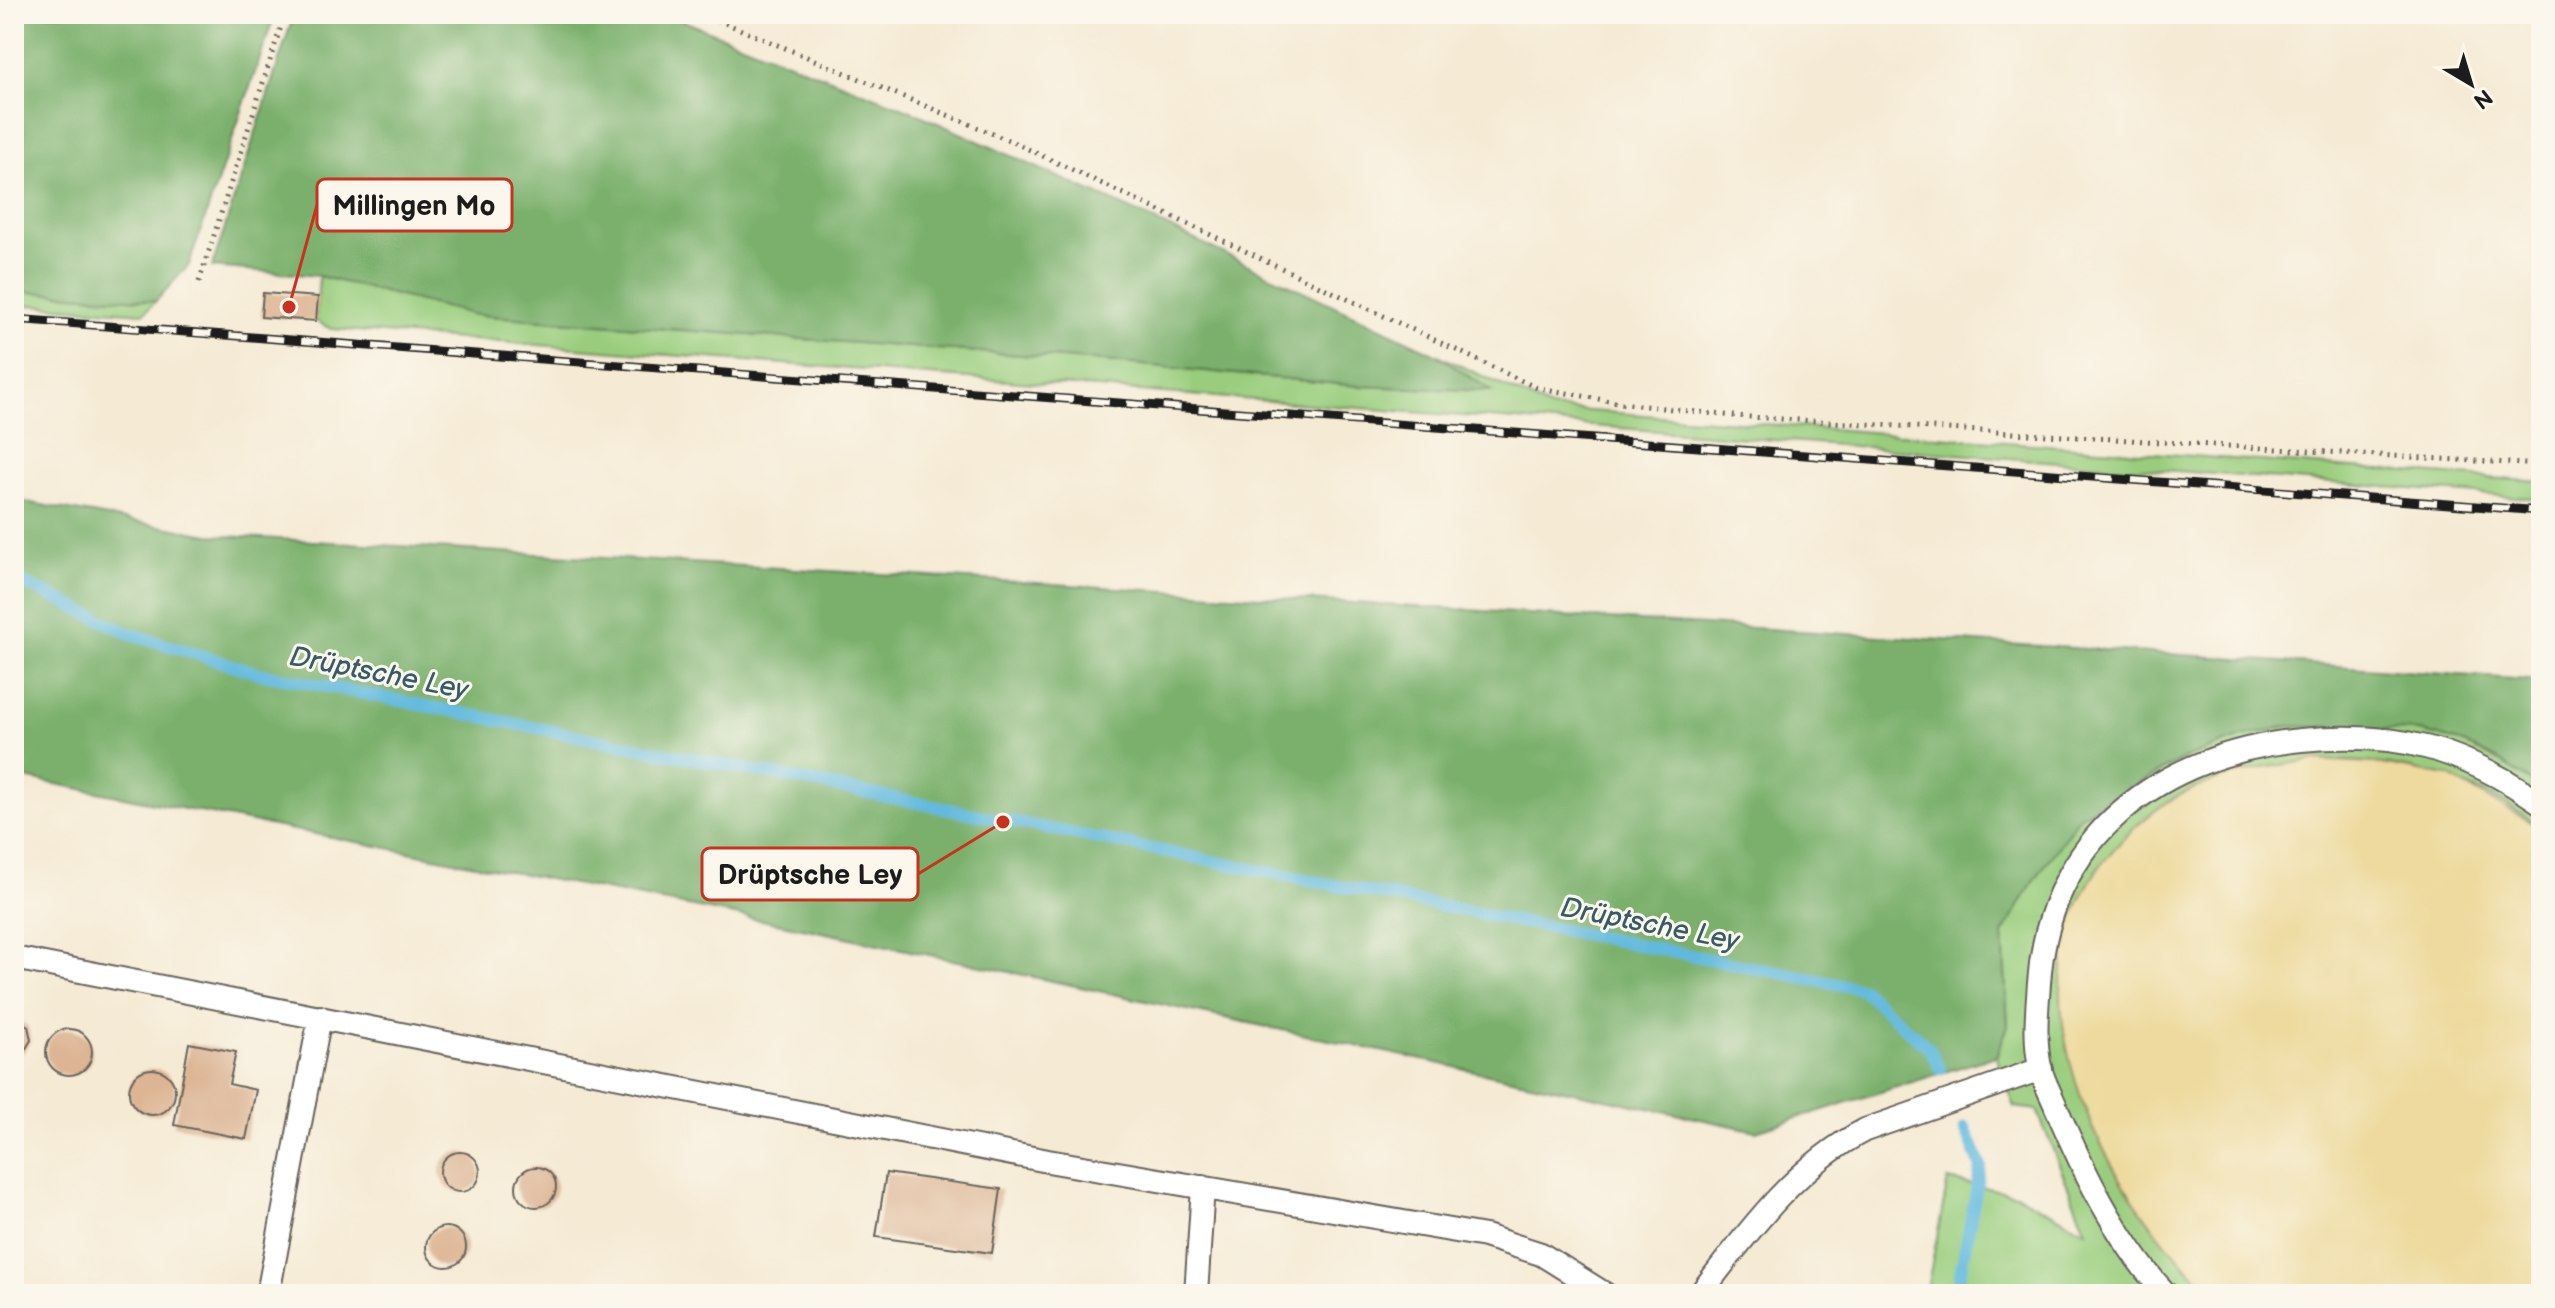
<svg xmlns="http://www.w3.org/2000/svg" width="2555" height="1308" viewBox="0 0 2555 1308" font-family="'Balsamiq Sans',sans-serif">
	<rect width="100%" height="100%" fill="#fbf7ec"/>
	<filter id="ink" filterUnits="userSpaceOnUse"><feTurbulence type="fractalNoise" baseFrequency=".0125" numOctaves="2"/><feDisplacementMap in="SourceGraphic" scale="16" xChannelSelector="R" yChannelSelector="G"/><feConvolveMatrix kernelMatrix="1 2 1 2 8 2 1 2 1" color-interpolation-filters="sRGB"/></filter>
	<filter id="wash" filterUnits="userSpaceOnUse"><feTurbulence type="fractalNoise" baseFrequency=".006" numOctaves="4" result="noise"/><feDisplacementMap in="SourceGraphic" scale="32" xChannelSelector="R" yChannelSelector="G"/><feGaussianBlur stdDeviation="1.8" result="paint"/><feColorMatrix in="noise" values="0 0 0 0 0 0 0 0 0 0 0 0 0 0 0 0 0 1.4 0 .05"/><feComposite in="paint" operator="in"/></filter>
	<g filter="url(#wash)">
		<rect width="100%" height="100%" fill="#f5ead4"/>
		<!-- green -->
		<path fill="#99cd7d" stroke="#5a744c" stroke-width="2" d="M319,276L477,315L1102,361L1358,386L1489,390L1436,354L1550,408L2541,482V499L331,329L316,321Z
			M14,291L156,301L144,313L14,304Z
			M2338,725C2364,727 2392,727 2418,731C2464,737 2503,764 2541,788V828C2439,750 2295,741 2180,795C2162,803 2145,819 2130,831L2185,1267L2215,1294H1926L1948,1180L2016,1194L2086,1231L2037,1110L2015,1107L1996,1056L2008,1026L2003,934L2031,885L2080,816L2185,758L2239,738L2287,726Z"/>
		<!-- forest -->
		<path fill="#7ab06c" stroke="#4b6644" stroke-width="2" d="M14,14H275L189,265L156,301L14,291Z
			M294,14H666L909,110L1134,211L1436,354L1491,391L1358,386L1102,361L476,315L319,276L212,267Z
			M14,500L209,535L1054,584L2199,656L2541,681V788L2491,756L2457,741L2420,731L2287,726L2239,738L2185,758L2080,816L2031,885L2003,934L2008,1026L1996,1056L1756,1131L812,930L14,776Z"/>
		<!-- sand -->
		<path fill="#eeda9e" stroke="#857b5d" stroke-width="2" d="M2312,760L2375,763L2448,776L2541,828V1294H2215C2101,1193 1994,984 2113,850C2131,830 2153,809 2178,796C2218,775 2268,767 2312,760Z"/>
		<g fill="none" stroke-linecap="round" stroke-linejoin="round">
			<!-- stream -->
			<path stroke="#61b9de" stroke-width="12" d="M14,578L128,633L258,673L1862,989L1930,1049L1940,1069
				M1956,1294L1981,1167L1965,1128"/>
		</g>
		<g id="blocks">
			<!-- building -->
			<path fill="#ddb594" d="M263,293L318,297L316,321L261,317Z
				M14,1018L28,1026L31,1040L24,1052L14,1056Z
				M46 1052a23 23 0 1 1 46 0a23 23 0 1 1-46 0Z
				M189,1043L236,1052L229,1084L256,1090L246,1139L174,1125Z
				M129 1092a23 23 0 1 1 46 0a23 23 0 1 1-46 0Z
				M440 1172a20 20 0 1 1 40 0a20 20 0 1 1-40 0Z
				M516 1187a20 20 0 1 1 40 0a20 20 0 1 1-40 0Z
				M886,1173L1001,1189L992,1253L876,1237Z
				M426 1247a20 20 0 1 1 40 0a20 20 0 1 1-40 0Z"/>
		</g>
	</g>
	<g filter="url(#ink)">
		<use href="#blocks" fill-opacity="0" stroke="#68645c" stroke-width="2"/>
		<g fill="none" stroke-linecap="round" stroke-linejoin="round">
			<defs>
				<path id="service" d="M14,958L1048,1161L1485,1236L1541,1254L1605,1294
					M268,1294L320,1017
					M1196,1294L1203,1187
					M1700,1294C1747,1233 1795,1166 1865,1130L2041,1069
					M2166,1294C2118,1243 2083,1171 2056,1107C2051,1094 2043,1081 2040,1067C2034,1039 2037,1011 2039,983C2049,835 2161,754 2301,740C2398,731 2461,748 2541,803"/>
			</defs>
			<!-- service casing -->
			<use href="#service" stroke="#68645c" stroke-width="26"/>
			<!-- path -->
			<path stroke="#68645c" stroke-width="5" stroke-dasharray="2 6" stroke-linecap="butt" d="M703,14L1015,143L1535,387L1620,403L1733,416L2541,465
				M199,282L285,14"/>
			<!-- service -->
			<use href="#service" stroke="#fff" stroke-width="22"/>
			<defs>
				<path id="rail" d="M14,319L2541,511"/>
			</defs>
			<!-- rail casing -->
			<use href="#rail" stroke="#1c1c1c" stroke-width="9"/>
			<!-- rail -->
			<use href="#rail" stroke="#fbf7ec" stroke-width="6" stroke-dasharray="18" stroke-linecap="butt"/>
		</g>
	</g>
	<g text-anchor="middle" stroke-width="6" stroke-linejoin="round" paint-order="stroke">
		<!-- water labels -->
		<g font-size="28" font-style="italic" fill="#385b6a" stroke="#fbf7ec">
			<text transform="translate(379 672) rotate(11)" y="10">Drüptsche Ley</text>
			<text transform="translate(1650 923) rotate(11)" y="10">Drüptsche Ley</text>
		</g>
	</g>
	<!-- callouts -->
	<path fill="none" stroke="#c8321e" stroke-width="3" d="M289 307L317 205M1003 822L918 874"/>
	<g fill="#c8321e" stroke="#fbf7ec" stroke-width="3">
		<circle cx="289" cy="307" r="8"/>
		<circle cx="1003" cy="822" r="8"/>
	</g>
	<g fill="#fbf7ec" stroke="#c8321e" stroke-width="3">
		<rect x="317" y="179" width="195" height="52" rx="8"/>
		<rect x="702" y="848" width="216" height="52" rx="8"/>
	</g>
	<g font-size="28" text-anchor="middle" font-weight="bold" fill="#1c1c1c">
		<text x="414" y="215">Millingen Mo</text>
		<text x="810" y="884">Drüptsche Ley</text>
	</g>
	<!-- margin -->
	<rect width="2555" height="1308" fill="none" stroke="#fbf7ec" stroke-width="48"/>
	<!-- north arrow -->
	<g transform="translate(2471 84) rotate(142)" stroke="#fbf7ec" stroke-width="6" paint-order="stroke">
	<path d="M0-6L14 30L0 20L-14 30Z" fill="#1c1c1c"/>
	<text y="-12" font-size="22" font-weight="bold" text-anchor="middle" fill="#1c1c1c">N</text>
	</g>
</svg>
